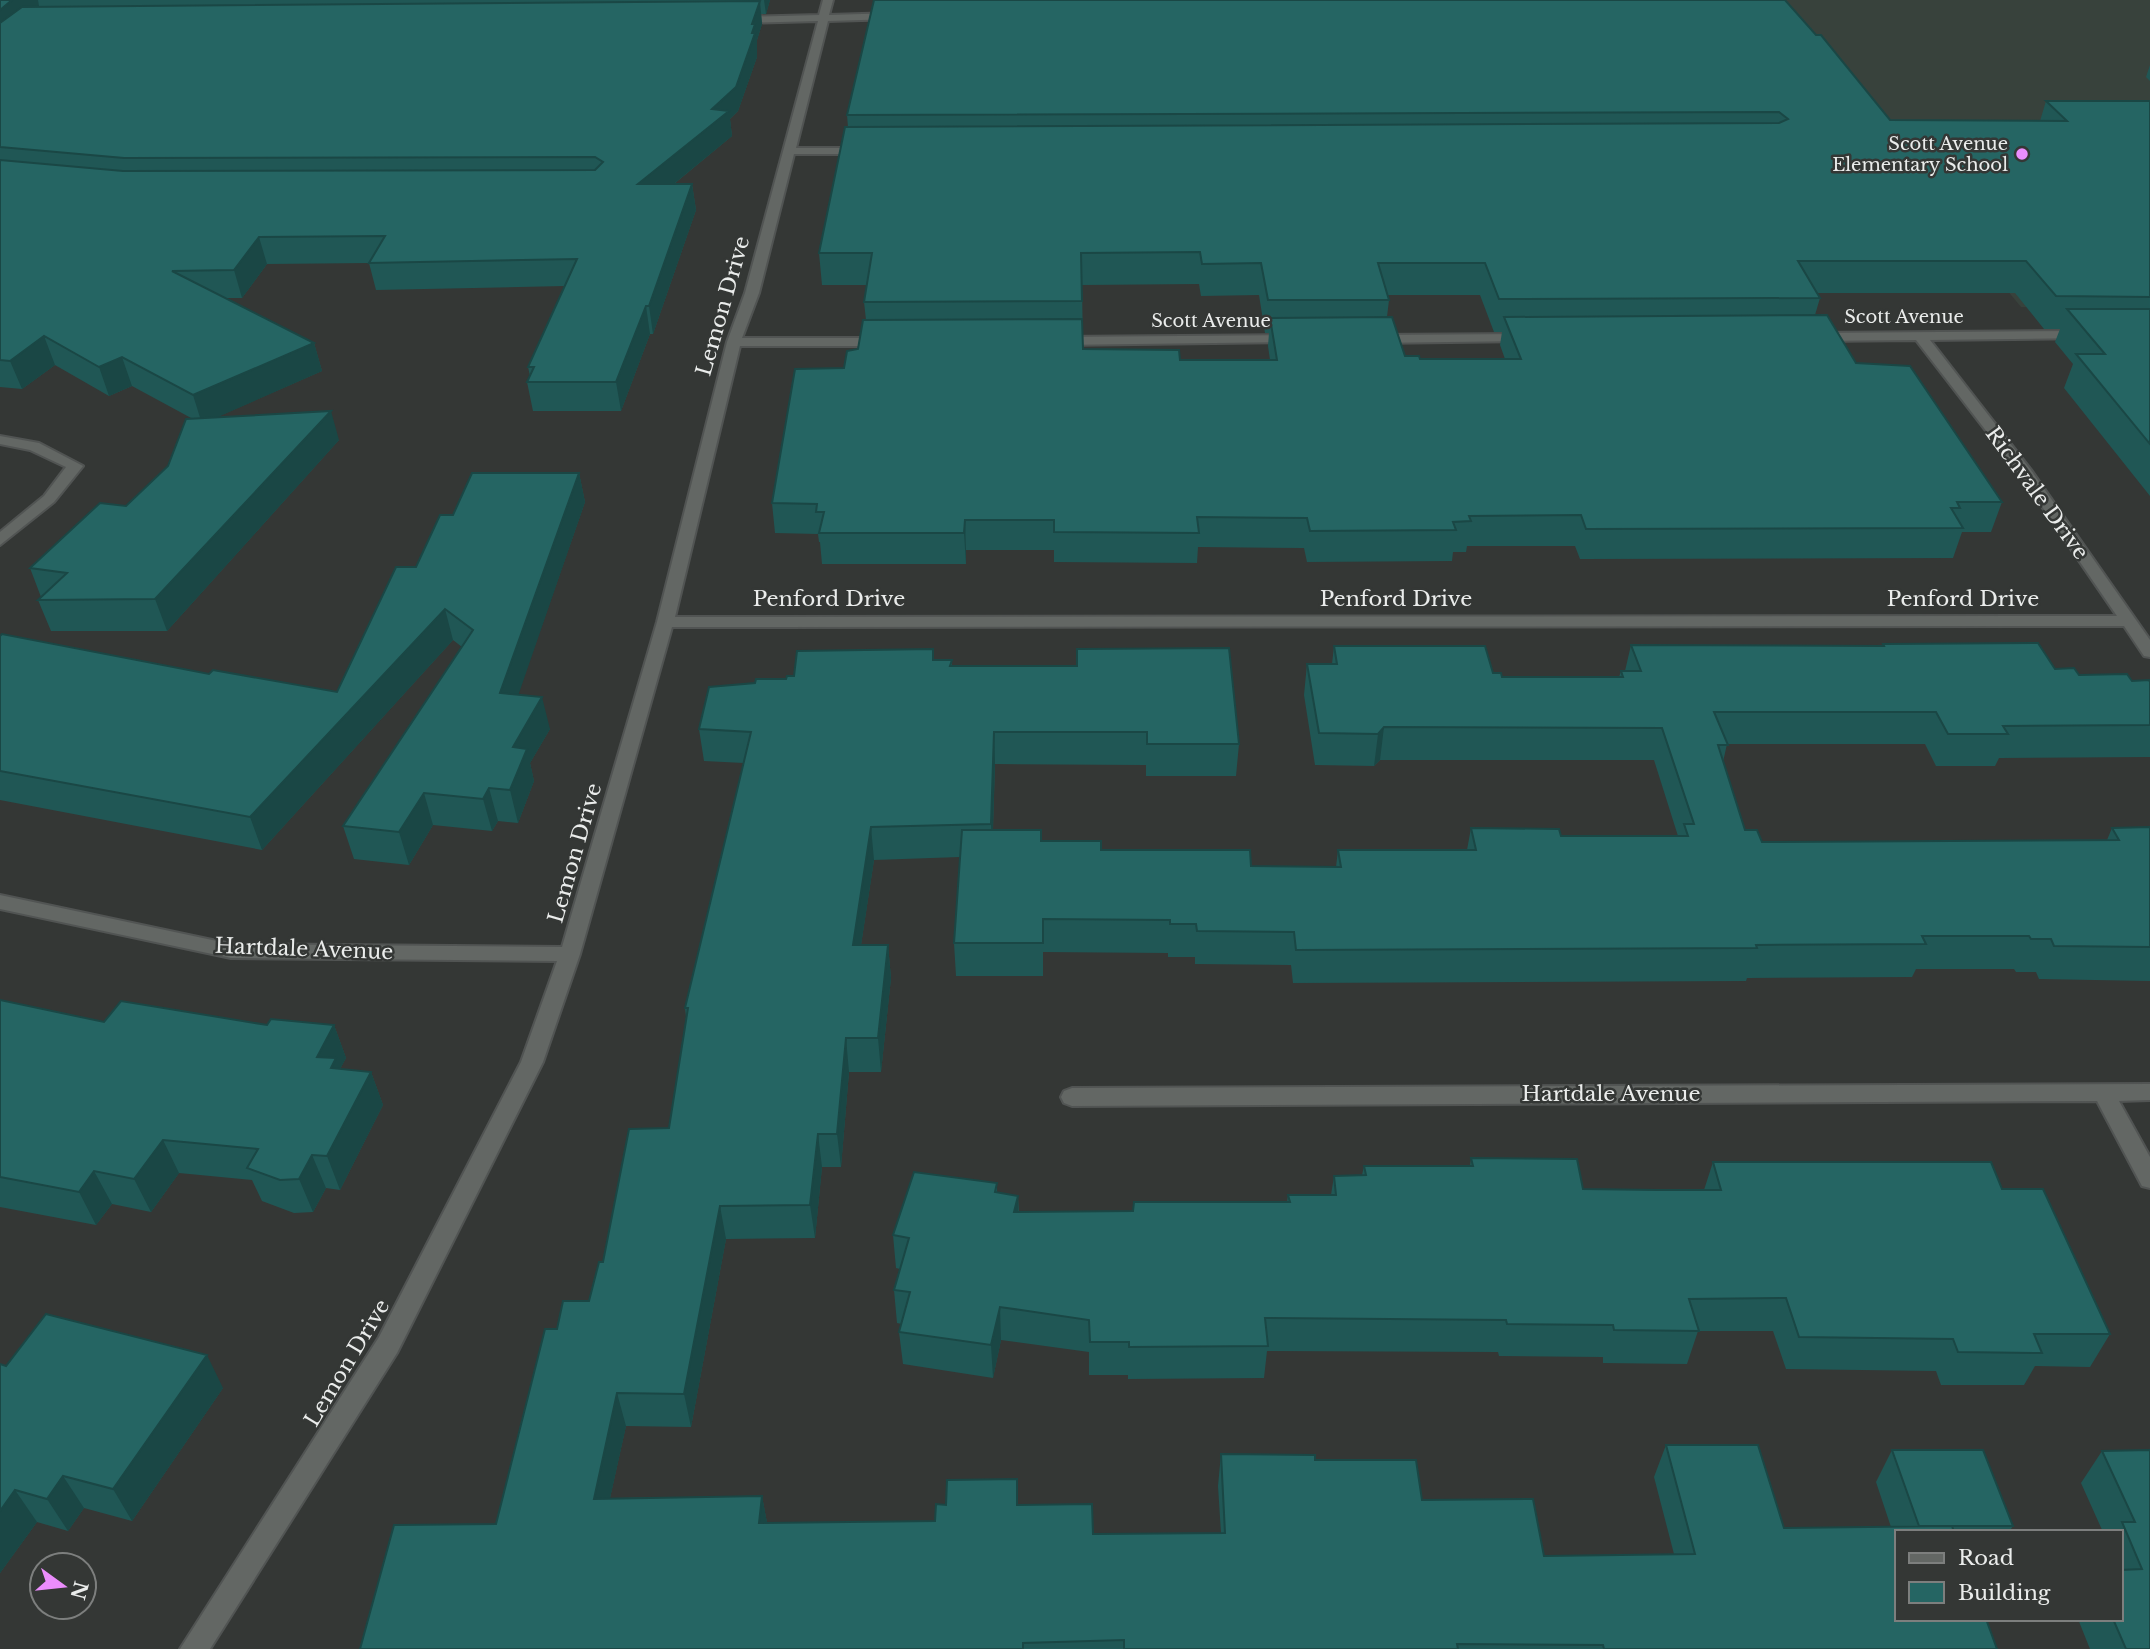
<svg xmlns="http://www.w3.org/2000/svg" width="2150" height="1649" viewBox="0 0 2150 1649" font-family="'Libre Baskerville',serif">
	<rect width="100%" height="100%" fill="#343735"/>
	<!-- built -->
	<path fill="#38423c" d="M1767,0H2150V307H2021Z"/>
	<g fill="none" stroke-linecap="round" stroke-linejoin="round">
		<defs>
			<path id="minor" d="M823,0H833L829,15L896,13L901,16L896,19L828,21L796,148H865L871,151L865,154H794L759,293L742,338H885L892,342L885,346H740L675,617L2117,616L2021,476L1916,340L1815,341L1808,337L1815,333L2082,331L2087,332V338L1930,340L2031,470L2150,640V657L2144,656L2124,626L672,627L580,954L543,1062L397,1353L210,1649H180L379,1337L521,1062L557,961L231,958L0,909V895L231,944L562,947L657,622L727,342L745,293L818,21L737,23L732,20L737,17L819,15Z
				M1526,334L1533,338L1531,341L1374,343L1367,339L1374,335Z
				M1295,335L1300,336V342L1059,345L1052,341L1059,337Z
				M0,436L39,443L83,466L54,502L0,545V532L44,496L66,467L30,450L0,444Z
				M2150,1084V1100L2119,1101L2150,1157V1188L2142,1186L2097,1101L1072,1106L1064,1103L1061,1097L1064,1091L1072,1088Z"/>
		</defs>
		<!-- minor casing -->
		<use href="#minor" stroke="#515453" stroke-width="4"/>
		<!-- minor -->
		<use href="#minor" fill="#636764" fill-rule="evenodd"/>
	</g>
	<!-- wall -->
	<path fill="#205755" fill-rule="evenodd" d="M0,0H770L766,14H761L762,24L757,40V57L738,111L730,119L732,136L674,184H692L696,210L653,334H650L621,411H533L527,382L530,376L528,367L565,286L376,290L369,263L267,264L242,298H225L314,343L322,371L217,417L339,440L167,631H51L38,600L41,597L30,568L126,506L168,466L193,419L132,386L109,396L55,365L22,389L0,387Z
		M874,0L1890,120L2040,121L2046,101H2150V496L2064,388L2073,364L2055,342L2060,329H2044L2015,293H1817L1820,298L1815,315L1856,363L2002,502L1991,532H1962L1953,558L1580,559L1575,546H1467L1466,552H1453L1452,561L1307,562L1304,548L1198,547L1197,563L1054,562V550H966V564H822L820,542H819L818,534L775,533L772,503L844,368L858,349L866,320L864,302L867,285H822L819,253L848,127L847,115ZM1199,284L1201,296L1259,295L1265,333H1269L1268,346L1270,360H1180L1083,349L1082,285ZM1388,295H1480L1494,332H1502L1500,345L1505,359H1420L1405,356L1387,317L1389,300Z
		M2150,65V81L2146,77Z
		M579,473L585,502L518,694L550,729L530,763L534,781L518,823L498,821L492,831L433,825L409,865L354,859L343,826L462,647L453,640L262,850L0,800V636L209,674L337,692L416,567L453,515Z
		M1883,644L2055,669L2079,675L2150,682V757L1999,758L1995,766H1936L1925,744H1727L1723,762L1745,830L1762,842L2107,840L2112,828L2150,827V981L2039,979L2036,972H2016L2014,969H1916L1912,977L1747,978L1746,981L1293,983L1291,965L1195,964V957H1168V953L1043,952V976H956L954,943L960,857L874,860L861,945H888L891,978L881,1072H849L841,1167H822L815,1238L726,1239L691,1427L626,1426L610,1498L762,1496L767,1523L935,1521L946,1505L1017,1479L1018,1505L1093,1534L1221,1533L1218,1486L1221,1454L1315,1460L1422,1500L1544,1556L1674,1554L1654,1477L1666,1445L1784,1528L1891,1527L1876,1482L1892,1450L2013,1526L2009,1532H1896L1997,1649H360L496,1524L557,1329L589,1301L603,1262L669,1128L686,1017L685,1008L744,763L704,761L699,729L755,683L786,679L794,676L934,660H952V666L1239,744L1236,776H1146V765L995,764L993,830L1042,841L1101,850L1251,866L1336,867L1338,850H1467L1471,828L1561,836H1678L1654,760H1380L1374,766L1315,765L1304,695L1307,664H1332L1334,646L1493,673L1502,677H1619L1621,671H1625L1631,645L1882,646Z
		M0,1000L104,1022L267,1025H334L346,1058L340,1069L371,1072L383,1105L340,1190L326,1188L313,1212L294,1213L262,1201L252,1180L179,1173L151,1212L112,1204L96,1225L0,1207Z
		M1471,1158L1583,1189L1704,1190L1713,1162L2002,1189L2110,1334L2090,1367L2035,1366L2024,1385H1941L1936,1371L1786,1369L1773,1331H1698L1687,1364L1603,1363V1357L1499,1356L1498,1352L1267,1351L1264,1378L1128,1379V1375H1089V1352L1001,1340L993,1378L903,1364L899,1332L902,1324L897,1323L894,1290L900,1269L896,1268L893,1235L997,1183V1193L1018,1196L1019,1212L1133,1211L1287,1202L1288,1195H1331L1334,1176L1362,1175L1364,1166H1470Z
		M0,1364L6,1366L223,1388L132,1521L84,1508L68,1531L37,1522L0,1573Z
		M2150,1450V1649H2090L2078,1619H2120V1532H2103L2081,1483L2102,1451Z"/>
	<!-- shaded-wall -->
	<path fill="#1a4745" d="M12,0H38L39,6L0,40V10Z
		M764,0H770L766,14Z
		M760,1L762,24L757,40V57L738,111L730,119L732,136L642,210L638,184L752,24Z
		M692,184L696,210L653,334L649,306Z
		M259,237L267,264L242,298L234,270Z
		M646,306L650,334L621,411L616,382Z
		M44,336L55,365L22,389L10,361Z
		M314,343L322,371L202,424L193,395Z
		M122,357L132,386L109,396L99,367Z
		M331,411L339,440L167,631L155,599Z
		M579,473L585,502L508,725L500,693Z
		M965,520L966,550V564L964,533Z
		M445,609L453,640L262,850L250,817Z
		M542,697L550,729L530,763L534,781L518,823L510,790L513,747Z
		M1384,727L1380,760L1374,766L1378,734Z
		M994,732L995,764L992,857L991,824Z
		M489,788L498,821L492,831L483,799Z
		M424,793L433,825L409,865L399,832Z
		M871,827L874,860L856,978L853,945Z
		M888,945L891,978L881,1072L878,1038Z
		M334,1025L346,1058L340,1069L349,1091L317,1057Z
		M846,1038L849,1072L841,1167L837,1134Z
		M371,1072L383,1105L340,1190L327,1156Z
		M818,1134L822,1167L815,1238L810,1205Z
		M163,1140L179,1173L151,1212L134,1179Z
		M312,1155L326,1188L313,1212L299,1179Z
		M94,1171L112,1204L96,1225L79,1192Z
		M1018,1196L1019,1229L1014,1212Z
		M720,1206L726,1239L691,1427L684,1394Z
		M1000,1307L1001,1340L993,1378L991,1345Z
		M207,1355L223,1388L132,1521L113,1489Z
		M617,1393L626,1426L603,1530L594,1499Z
		M63,1476L84,1508L68,1531L47,1499Z
		M15,1490L37,1522L0,1573V1511Z
		M762,1496L768,1528L759,1523Z"/>
	<!-- building -->
	<path fill="#256563" stroke="#1a4745" stroke-width="2" d="M0,0H12L0,10Z
		M874,0H1785L1816,35H1821L1890,120L2067,121L2046,101H2150V297L2056,296L2026,261H1798L1820,298L1499,299L1485,263H1378L1389,300H1268L1261,263L1202,264L1200,252L1081,253L1082,301L864,302L872,253H819L845,127L1779,123L1788,119L1779,112L847,115Z
		M760,1L752,24H755L752,33H755L736,87L712,109L729,111L638,184H692L649,306H646L616,382H527L534,367H528L577,259L369,263L385,236L259,237L234,270L172,271L314,343L193,395L122,357L99,367L44,336L10,361L0,360V160L123,171L595,170L603,162L595,157L124,158L0,147V23L22,7Z
		M2067,309H2150V444L2076,354H2105Z
		M1827,315L1856,363L1910,366L2002,502H1957L1960,508H1951L1963,528L1586,529L1581,515L1469,516L1471,521L1453,522L1456,530L1310,531L1307,518L1197,517L1199,533L1054,532V520H965L964,533H819L824,512H816L817,504L772,503L795,369L844,368L847,351L858,349L863,320L1082,319L1083,349L1179,350L1180,360H1277L1270,318L1392,317L1405,356H1419L1420,359H1521L1504,317Z
		M331,411L155,599L38,600L67,573L30,568L100,503L126,506L168,466L186,419Z
		M472,473H579L500,693L542,697L513,747L527,749L510,790L489,788L483,799L424,793L399,832L343,826L473,630L445,609L250,817L0,771V636L2,634L209,674L213,670L337,692L396,567H416L440,515H453Z
		M2038,643L2055,669L2074,668L2079,675L2127,674L2132,681L2149,680L2150,682V725L2003,726L2008,734H1948L1936,712H1714L1728,745H1718L1745,830H1757L1762,842L2119,840L2112,828L2150,827V947L2054,946L2051,939H2031L2029,936H1922L1926,944L1756,945L1757,948L1296,950L1294,932L1197,931L1196,924H1170V920L1043,919V943H954L962,830H1041V841H1101V850H1250L1251,866L1341,867L1338,850H1476L1471,828L1559,829L1561,836H1688L1684,824H1694L1662,728L1384,727L1378,734L1319,733L1307,664H1337L1334,646H1485L1493,673H1501L1502,677H1623L1621,671H1641L1631,645L1884,646L1883,644Z
		M1229,648L1239,744H1147V732H994L991,824L871,827L853,945H888L878,1038H846L837,1134H818L810,1205L720,1206L684,1394L617,1393L594,1499L762,1496L759,1523L935,1521L936,1504L946,1505L947,1480L1017,1479V1505L1092,1504L1093,1534L1225,1533L1221,1454L1315,1455V1460H1416L1422,1500L1533,1499L1544,1556L1695,1554L1666,1445H1758L1784,1528L1952,1526L1954,1532H1896V1619H1986L1997,1649H1604L1603,1645L1457,1644L1458,1649H1124V1640L1023,1643V1649H360L394,1525L496,1524L545,1329H557L563,1301H589L599,1262H603L629,1129L669,1128L688,1008H685L751,732L699,729L709,687L755,683L756,679H786L787,676H794L797,651L933,649V660H952L950,666H1077V649Z
		M0,1000L104,1022L121,1001L267,1025L271,1019L334,1025L317,1057L336,1058L331,1068L371,1072L327,1156L312,1155L299,1179L280,1180L247,1168L258,1149L163,1140L134,1179L94,1171L79,1192L0,1177Z
		M1471,1158L1577,1159L1583,1189L1658,1190H1721L1713,1162H1991L2002,1189H2043L2110,1334H2034L2042,1353L1958,1352L1953,1339L1799,1337L1786,1298L1689,1299L1699,1331L1614,1330L1613,1325L1507,1324L1506,1320L1265,1318L1268,1346L1129,1347V1342H1090L1089,1320L1000,1307L991,1345L899,1332L910,1292L894,1290L909,1238L893,1235L914,1172L997,1183L995,1192L1018,1196L1014,1212L1133,1211L1134,1202H1290L1288,1195H1336L1334,1176L1366,1175L1364,1166H1473Z
		M46,1314L207,1355L113,1489L63,1476L47,1499L15,1490L0,1511V1364L6,1366Z
		M1892,1450H1983L2013,1526H1919Z
		M2150,1450V1649H2126L2113,1619H2120V1570L2142,1569L2122,1522H2135L2102,1451Z"/>
	<!-- markers -->
	<circle fill="#eb8dfc" stroke="#343735" stroke-width="2.5" cx="2022" cy="154" r="7"/>
	<g text-anchor="middle" stroke-width="5" stroke-linejoin="round" paint-order="stroke">
		<!-- far-poi labels -->
		<g font-size="18" fill="#eaeceb" stroke="#343735" text-anchor="end">
			<text x="2008" y="150">Scott Avenue<tspan x="2008" dy="21">Elementary School</tspan></text>
		</g>
		<!-- far-street labels -->
		<g font-size="18" fill="#eaeceb" stroke="#343735">
			<text x="1904" y="323">Scott Avenue</text>
			<text x="1211" y="327">Scott Avenue</text>
		</g>
		<!-- street labels -->
		<g font-size="21" fill="#eaeceb" stroke="#343735">
			<text transform="translate(723 306) rotate(-74)" y="7">Lemon Drive</text>
			<text transform="translate(2037 493) rotate(54)" y="7">Richvale Drive</text>
			<text x="829" y="606">Penford Drive</text>
			<text x="1396" y="606">Penford Drive</text>
			<text x="1963" y="606">Penford Drive</text>
			<text transform="translate(575 853) rotate(-74)" y="7">Lemon Drive</text>
			<text transform="translate(304 949) rotate(2)" y="7">Hartdale Avenue</text>
			<text x="1611" y="1101">Hartdale Avenue</text>
			<text transform="translate(347 1363) rotate(-59)" y="7">Lemon Drive</text>
		</g>
	</g>
	<!-- legend -->
	<rect x="1895" y="1530" width="228" height="91" fill="#343735" stroke="#7d7f7e" stroke-width="2"/>
	<rect x="1909" y="1553" width="35" height="10" fill="#636764" stroke="#7d7f7e" stroke-width="2"/>
	<text x="1958" y="1565" font-size="21" fill="#eaeceb">Road</text>
	<rect x="1909" y="1582" width="35" height="21" fill="#256563" stroke="#7d7f7e" stroke-width="2"/>
	<text x="1958" y="1600" font-size="21" fill="#eaeceb">Building</text>
	<!-- north arrow -->
	<g transform="translate(63 1586) rotate(105)"><circle r="33" fill="#343735" stroke="#7d7f7e" stroke-width="2"/>
	<path d="M0-5L12 26L0 18L-12 26Z" fill="#eb8dfc"/>
	<text y="-10" font-size="19" font-weight="bold" text-anchor="middle" fill="#eaeceb">N</text>
	</g>
</svg>
